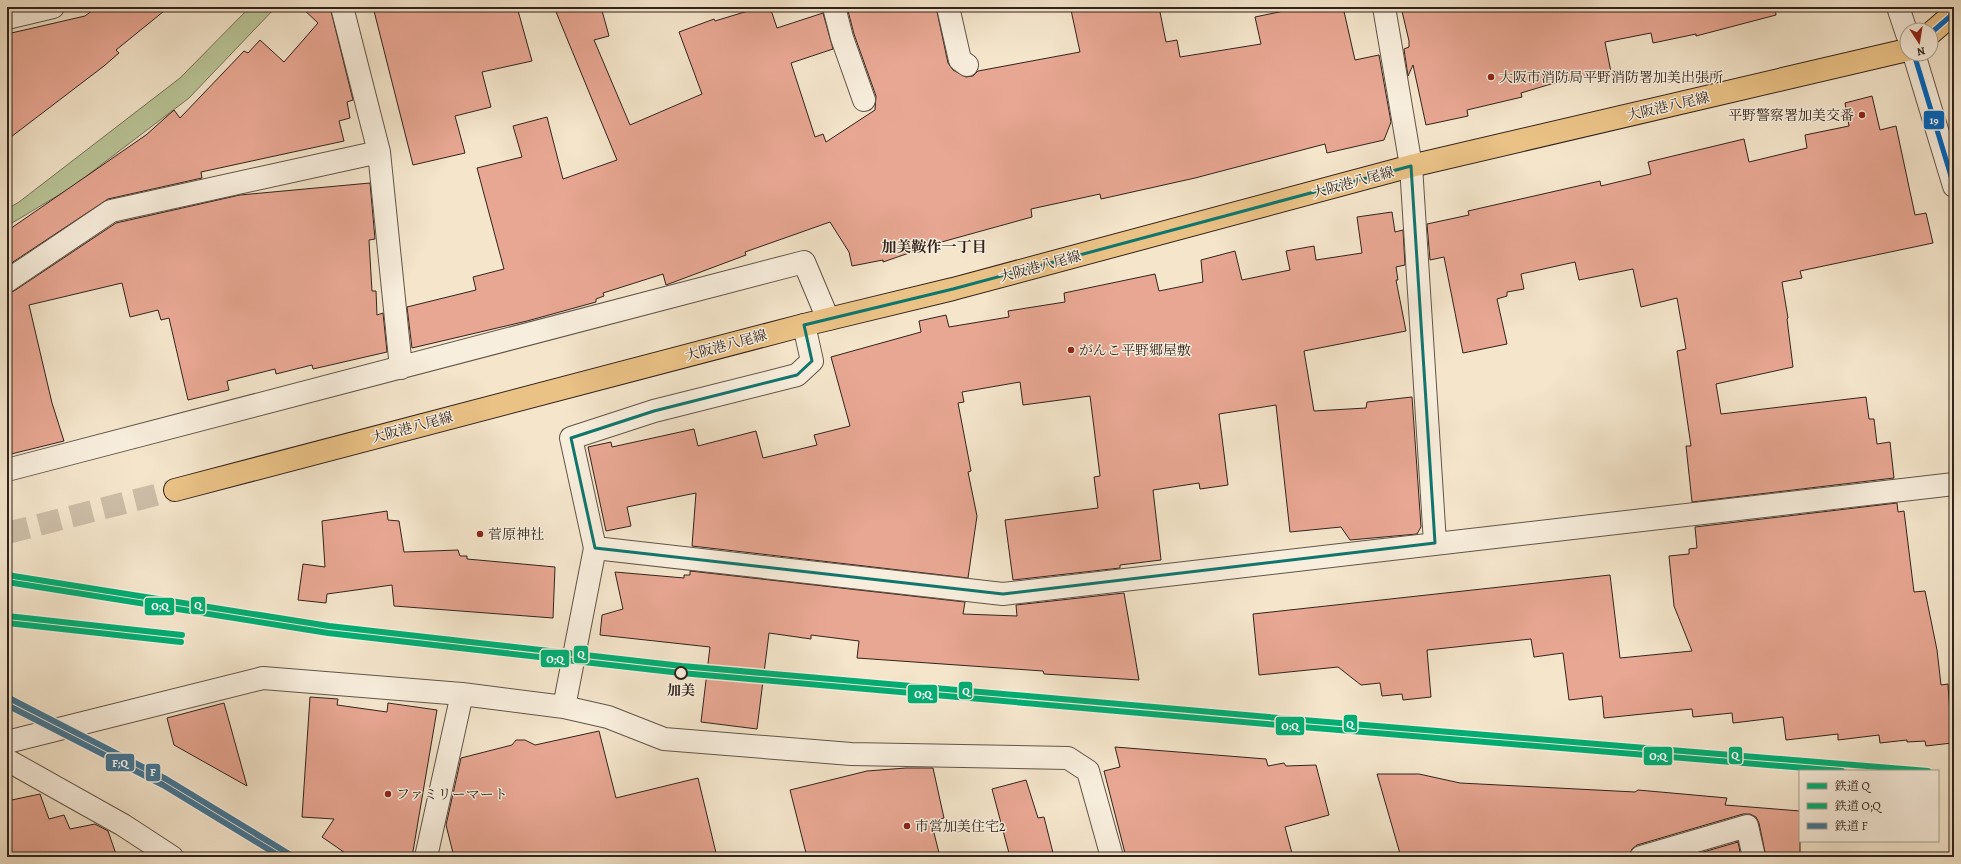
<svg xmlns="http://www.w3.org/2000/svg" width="1961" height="864" viewBox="0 0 1961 864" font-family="Alegreya,'Noto Serif JP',serif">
	<rect width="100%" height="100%" fill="#f4e5cb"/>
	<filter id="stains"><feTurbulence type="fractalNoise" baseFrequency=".005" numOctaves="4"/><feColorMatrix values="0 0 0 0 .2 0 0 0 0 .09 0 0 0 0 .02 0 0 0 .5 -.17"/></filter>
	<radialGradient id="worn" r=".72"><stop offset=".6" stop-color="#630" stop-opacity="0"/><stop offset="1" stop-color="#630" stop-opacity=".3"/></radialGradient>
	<!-- green -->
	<path fill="#bac598" stroke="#76745a" d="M250,7H276L189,98L72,187L7,226V209L19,202L180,78Z"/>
	<!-- building -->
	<path fill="#e8a793" stroke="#31231d" d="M97,7H169L116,50L119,53L104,66L7,140V34L85,16Z
		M301,7H330L353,100L347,102L350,118L339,121L344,141L201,172L202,178L108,199L7,266V231L146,135L174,110L180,118L244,51L248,53L260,40L284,62L318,23Z
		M373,7H517L532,61L482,72L491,107L455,116L465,153L413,165Z
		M554,7H601L609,36L594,40L630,125L702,94L679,32L714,19L715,21L761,7H770L777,28L823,13L833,49L791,63L815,137L823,134L826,142L875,110L876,96L854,34L847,7H936L948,63L953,70L966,77L973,76L978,71L1080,52L1071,10L1085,7H1159L1166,42L1177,40L1180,57L1261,44L1255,17L1303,7H1343L1355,60L1379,55L1391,122L1384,140L1327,153L1325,144L1195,178L1101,199L1100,194L1031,209L1032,217L938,243L883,262V260L852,266L849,252L830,222L745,252L746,255L666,285L663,274L603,293L604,296L596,299V302L527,321L412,348L407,307L476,290L473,277L504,269L477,168L522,157L513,126L547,117L563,179L617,160Z
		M1401,7H1775L1776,15L1696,36V34L1653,43L1651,33L1605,42L1611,72L1551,84L1521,93L1522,97L1467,110L1468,116L1426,125L1413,65L1408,76L1404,49L1409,47V41Z
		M1872,96L1880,130L1896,126L1915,215L1926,213L1933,243L1800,271L1802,278L1782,282L1788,318L1787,319L1793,367L1716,384L1721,414L1866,397L1869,419H1874L1877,444L1890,442L1894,478L1692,502L1686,446H1691L1677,351L1686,349L1677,298L1641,307L1633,269L1579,280L1575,262L1521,274L1524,289L1507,292V296L1497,299L1507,344L1463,353L1444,257L1430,260L1427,224L1469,215L1468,211L1600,181L1601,186L1651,174L1648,162L1744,139L1749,162L1807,148L1805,135L1849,126L1845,103Z
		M370,183L375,239L369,240L372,291H376L377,315L383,313L387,352L313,369L312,365L276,374L275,369L227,381L229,390L188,400L169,318L161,320L158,310L130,317L122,283L29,305L52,403L64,441L7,455V293L14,291L116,223L240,195Z
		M1392,212L1395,232L1403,230L1405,265L1396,267L1398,280H1396L1406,331L1304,351L1314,411L1366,408L1367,402L1412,397L1421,527L1417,534L1350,540L1341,527L1290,532L1276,405L1219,414L1228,485L1200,489L1199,483L1153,490L1161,560L1120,565V568L1013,580L1005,520L1098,508L1094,477L1100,476L1090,396L1023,405L1020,382L962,392L964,402L958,403L971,471L968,472L977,516L968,578L692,546L696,493L627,507L631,526L606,531L588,447L611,442L612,447L694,429L698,446L756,431L763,458L817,445L814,435L850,426L831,357L921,332L919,321L946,315L949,327L1009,317L1008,311L1065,302L1064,293L1155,274L1159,291L1203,282L1201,260L1235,251L1242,280L1290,270L1286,251L1314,246L1316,260L1362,253L1357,217Z
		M1897,503L1898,512L1904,511L1914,592L1925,591L1937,650L1941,685L1948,684L1952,743L1926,746L1925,741L1907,742V740L1880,743L1879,735L1838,740V734L1786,740L1783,717L1733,723L1732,713L1693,717L1692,709L1604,718L1602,696L1569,700L1563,653L1534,657L1531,639L1427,650L1431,697L1403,700L1402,694L1382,696L1380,683L1361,685L1338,667L1259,675L1253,614L1610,575L1620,658L1692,651L1674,606L1669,556L1689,554V549L1697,548L1695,527Z
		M387,511L388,520L399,521L404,552L458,550L460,556H467V559L555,567L553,618L394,606L392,585L327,594L326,603L298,600L303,564L325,567L322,521Z
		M690,571L965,602L963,614L1017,616L1016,605L1124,593L1139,680L1044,674L1043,671L857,658L859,641L811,635V639L769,633L757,729L701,722L710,647L600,635L602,615L623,609L615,572L684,578V575H690Z
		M310,697L338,699L337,705L387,712L388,703L437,710L412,857H351L322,837L334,819L302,817Z
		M224,703L247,786L174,745L167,718Z
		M599,731L616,798L698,778L717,857H454L446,825L461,758L512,745L516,740H525L535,745Z
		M1115,747L1266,759L1268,766L1284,763L1286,766L1316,765L1329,815L1285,827L1293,857H1126L1104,771L1120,767Z
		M906,768H933L944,818L931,821L940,857H807L790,790L867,771Z
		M1377,774H1419L1460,783L1635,792L1638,790L1727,798L1725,805L1800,811V857H1766L1759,823L1756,817L1750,814H1743L1637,845L1632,849L1629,857H1401Z
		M1026,780L1038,818L1044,817L1054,857H1010L992,789Z
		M40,794L49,819L64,815L70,829L95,824L108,831L117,857H7V801Z
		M1738,842L1741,857H1686Z"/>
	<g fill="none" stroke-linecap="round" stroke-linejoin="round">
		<!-- primary-tunnel -->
		<path stroke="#cdbea8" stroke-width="22" stroke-dasharray="22 11" stroke-linecap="butt" d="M7,533L175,490"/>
		<defs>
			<path id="minor" d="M342,7L379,152L401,368
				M834,7L842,38L864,100
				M948,7L960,60L967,65
				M1384,7L1411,166L1435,543
				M7,18L53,7
				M7,281L111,211L379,152
				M7,470L804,262L828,319
				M595,548L1003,594L1954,484
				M564,707L595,548L571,438L654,411L797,375L812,361L804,325
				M7,742L263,678L462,694
				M7,760L123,825L172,857
				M426,857L462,694L564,707L608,717L664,739L851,754L1068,758L1088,771L1112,857
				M1641,857L1747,826L1754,857"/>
			<path id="tertiary" d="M1898,7L1907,34
				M1914,54L1954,186"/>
			<path id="primary" d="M1931,33L1954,13
				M175,490L804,325L953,289L1411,166L1907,50"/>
		</defs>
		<!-- minor casing -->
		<use href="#minor" stroke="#625448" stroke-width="24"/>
		<!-- tertiary casing -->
		<use href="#tertiary" stroke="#625448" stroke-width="24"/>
		<!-- primary casing -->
		<use href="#primary" stroke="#31231d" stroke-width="24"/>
		<!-- minor -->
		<use href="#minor" stroke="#f8eedd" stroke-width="22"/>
		<!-- tertiary -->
		<use href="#tertiary" stroke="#f8eedd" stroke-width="22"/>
		<!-- primary -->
		<use href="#primary" stroke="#eac286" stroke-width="22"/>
		<defs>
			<path id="bus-1" d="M1931,33L1954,13
				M1914,54L1954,186"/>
		</defs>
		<!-- bus-1 casing -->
		<use href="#bus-1" stroke="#f8eedd" stroke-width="8"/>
		<!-- bus-1 -->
		<use href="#bus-1" stroke="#0065bd" stroke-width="5"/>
		<defs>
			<path id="rail-1" d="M7,575L329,626L682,666L1291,719L1928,771
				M7,616L182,635"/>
			<path id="rail-2" d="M7,582L328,633L681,673L1290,726L1842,771
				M7,623L181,642"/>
			<path id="rail-3" d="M7,697L166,779L294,857"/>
			<path id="rail-4" d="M7,705L163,785L281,857"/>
		</defs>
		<!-- rail-1 casing -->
		<use href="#rail-1" stroke="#f8eedd" stroke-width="9"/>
		<!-- rail-2 casing -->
		<use href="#rail-2" stroke="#f8eedd" stroke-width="9"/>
		<!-- rail-3 casing -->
		<use href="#rail-3" stroke="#f8eedd" stroke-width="9"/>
		<!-- rail-4 casing -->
		<use href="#rail-4" stroke="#f8eedd" stroke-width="9"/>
		<!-- rail-1 -->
		<use href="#rail-1" stroke="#02ad73" stroke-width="6"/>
		<!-- rail-2 -->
		<use href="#rail-2" stroke="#02ad73" stroke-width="6"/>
		<!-- rail-3 -->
		<use href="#rail-3" stroke="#447694" stroke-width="6"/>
		<!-- rail-4 -->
		<use href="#rail-4" stroke="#447694" stroke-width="6"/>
	</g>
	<!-- marked area -->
	<path fill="none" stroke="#0f766e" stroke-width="3" stroke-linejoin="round" d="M1411,166L1435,543L1003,594L595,548L571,438L654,411L797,375L812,361L804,325L953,289Z"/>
	<!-- markers -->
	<g fill="#8f2418" stroke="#f8eedd" stroke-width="1.5">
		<circle cx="1491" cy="77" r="4"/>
		<circle cx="1862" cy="115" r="4"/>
		<circle cx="1071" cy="350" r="4"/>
		<circle cx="480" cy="534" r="4"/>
		<circle cx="388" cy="794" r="4"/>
		<circle cx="907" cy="826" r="4"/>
	</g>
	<circle fill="#f8eedd" stroke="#31231d" stroke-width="2" cx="681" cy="673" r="6"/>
	<g text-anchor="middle" stroke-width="3" stroke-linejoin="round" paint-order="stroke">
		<!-- poi labels -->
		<g font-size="14" fill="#31231d" stroke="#f8eedd" text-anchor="start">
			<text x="1499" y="82">大阪市消防局平野消防署加美出張所</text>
			<text x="1854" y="120" text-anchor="end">平野警察署加美交番</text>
			<text x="1079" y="355">がんこ平野郷屋敷</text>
			<text x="488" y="539">菅原神社</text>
			<text x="396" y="799">ファミリーマート</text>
			<text x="915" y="831">市営加美住宅2</text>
		</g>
		<!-- street labels -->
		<g font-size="14" fill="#31231d" stroke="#f8eedd">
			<text transform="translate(1668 106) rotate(-13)" y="5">大阪港八尾線</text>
			<text transform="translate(1353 182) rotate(-15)" y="5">大阪港八尾線</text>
			<text transform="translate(1040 266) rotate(-15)" y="5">大阪港八尾線</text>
			<text transform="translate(726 345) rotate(-15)" y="5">大阪港八尾線</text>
			<text transform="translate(412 427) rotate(-15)" y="5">大阪港八尾線</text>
		</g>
		<!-- stop labels -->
		<g font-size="14" font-weight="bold" fill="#31231d" stroke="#f8eedd">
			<text x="681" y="695">加美</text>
		</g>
		<!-- neighbourhood labels -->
		<g font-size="15" font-weight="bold" fill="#31231d" stroke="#f8eedd">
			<text x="934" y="252">加美鞍作一丁目</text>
		</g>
	</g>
	<g stroke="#f8eedd" stroke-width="1.5">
		<rect x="1923" y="110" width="22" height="20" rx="4" fill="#0065bd"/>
		<rect x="190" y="596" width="16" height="19" rx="4" fill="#02ad73"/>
		<rect x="144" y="597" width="31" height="19" rx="4" fill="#02ad73"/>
		<rect x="573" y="645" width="16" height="19" rx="4" fill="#02ad73"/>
		<rect x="540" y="649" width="30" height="19" rx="4" fill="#02ad73"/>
		<rect x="958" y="681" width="15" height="19" rx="4" fill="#02ad73"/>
		<rect x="907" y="684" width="31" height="20" rx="4" fill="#02ad73"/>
		<rect x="1343" y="714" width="15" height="19" rx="4" fill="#02ad73"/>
		<rect x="1275" y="716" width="30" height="20" rx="4" fill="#02ad73"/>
		<rect x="1728" y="746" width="15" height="19" rx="4" fill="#02ad73"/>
		<rect x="1643" y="746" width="30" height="20" rx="4" fill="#02ad73"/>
		<rect x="105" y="753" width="30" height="19" rx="4" fill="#447694"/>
		<rect x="145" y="763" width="16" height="19" rx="4" fill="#447694"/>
	</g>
	<g font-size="11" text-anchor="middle" font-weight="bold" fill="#fff">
		<text x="1934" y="124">19</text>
		<text x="198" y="609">Q</text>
		<text x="160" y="610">O;Q</text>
		<text x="581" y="658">Q</text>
		<text x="555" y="663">O;Q</text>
		<text x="966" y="695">Q</text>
		<text x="923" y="698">O;Q</text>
		<text x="1350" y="728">Q</text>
		<text x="1290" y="730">O;Q</text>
		<text x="1735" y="759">Q</text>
		<text x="1658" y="760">O;Q</text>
		<text x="120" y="767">F;Q</text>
		<text x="153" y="776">F</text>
	</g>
	<!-- margin -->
	<rect width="1961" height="864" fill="none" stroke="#f4e5cb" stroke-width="24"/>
	<rect x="8" y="8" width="1945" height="848" fill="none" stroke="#31231d" stroke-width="2"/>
	<rect x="12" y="12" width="1937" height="840" fill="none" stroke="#31231d"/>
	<!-- legend -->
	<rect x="1799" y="770" width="140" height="72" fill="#f8eedd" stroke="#a89d90"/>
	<rect x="1807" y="783" width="20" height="6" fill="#02ad73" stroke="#a89d90"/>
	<text x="1835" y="790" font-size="12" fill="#31231d">鉄道 Q</text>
	<rect x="1807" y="803" width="20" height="6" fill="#02ad73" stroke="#a89d90"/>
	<text x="1835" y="810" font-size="12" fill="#31231d">鉄道 O;Q</text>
	<rect x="1807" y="823" width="20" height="6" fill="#447694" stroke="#a89d90"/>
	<text x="1835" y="830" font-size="12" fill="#31231d">鉄道 F</text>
	<!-- north arrow -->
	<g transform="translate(1919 42) rotate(168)"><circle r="19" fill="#f8eedd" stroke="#a89d90"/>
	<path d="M0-3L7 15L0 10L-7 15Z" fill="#8f2418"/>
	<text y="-6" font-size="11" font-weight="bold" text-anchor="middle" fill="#31231d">N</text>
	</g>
	<rect width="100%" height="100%" filter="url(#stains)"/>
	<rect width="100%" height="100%" fill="url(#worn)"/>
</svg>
